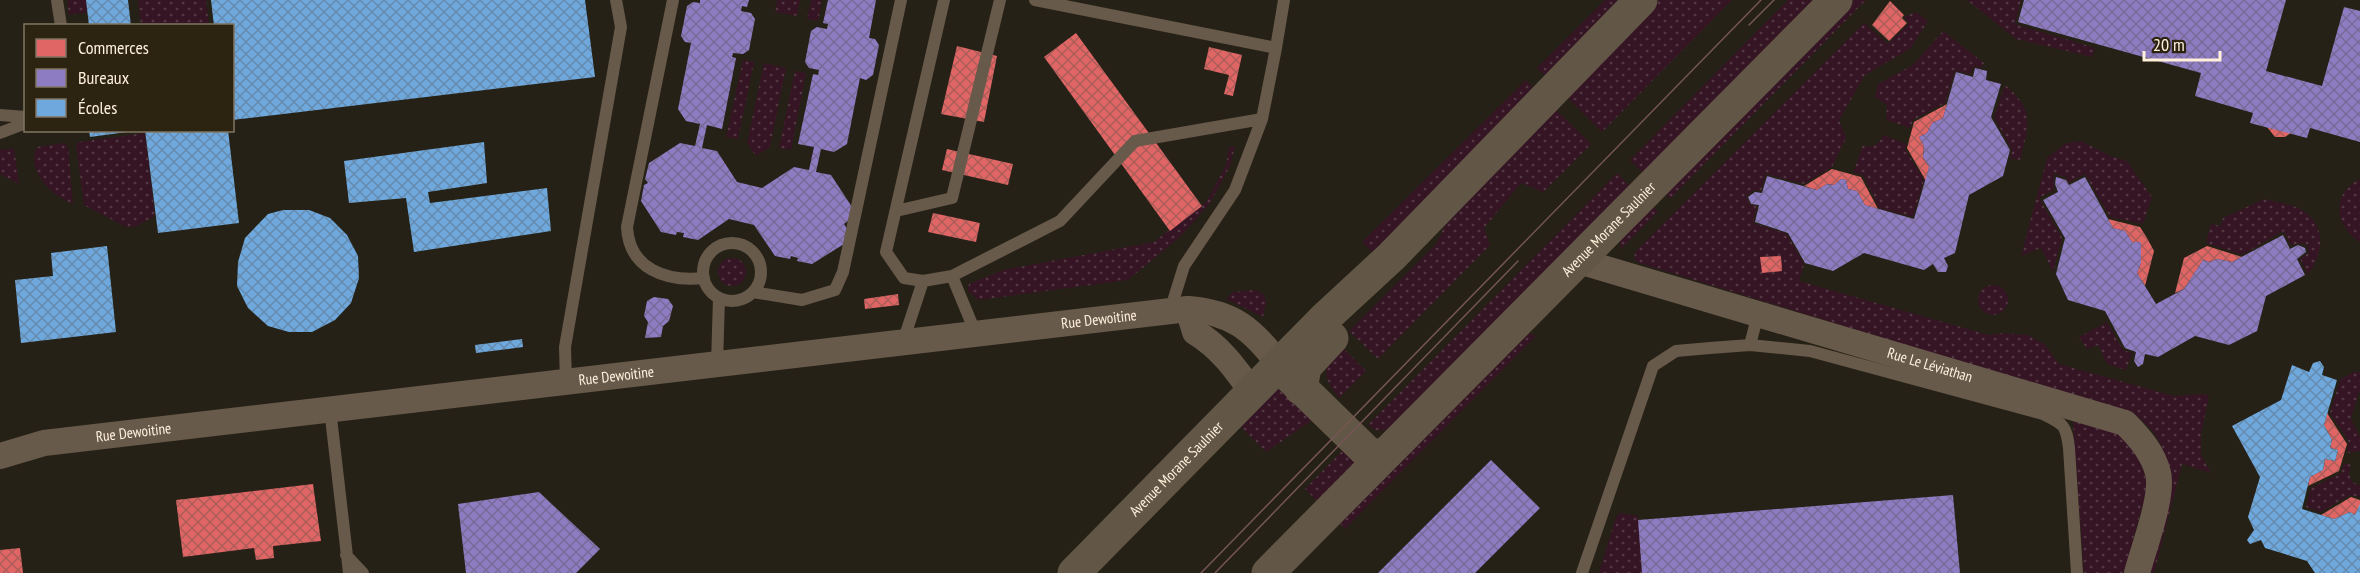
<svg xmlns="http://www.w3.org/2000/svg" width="2360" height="573" viewBox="0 0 2360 573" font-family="'PT Sans Narrow',sans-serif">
	<defs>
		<pattern id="grass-dots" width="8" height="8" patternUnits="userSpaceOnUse" patternTransform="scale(1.5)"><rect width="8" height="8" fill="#351524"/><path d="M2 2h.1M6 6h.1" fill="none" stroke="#533843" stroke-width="1.8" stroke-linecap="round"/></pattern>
		<pattern id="shops-cross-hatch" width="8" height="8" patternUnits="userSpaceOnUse" patternTransform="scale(1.5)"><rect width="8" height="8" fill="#e06666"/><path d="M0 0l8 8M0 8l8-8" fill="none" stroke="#ac5c59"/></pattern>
		<pattern id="offices-cross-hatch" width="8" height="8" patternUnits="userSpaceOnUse" patternTransform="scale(1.5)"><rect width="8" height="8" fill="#8e7cc3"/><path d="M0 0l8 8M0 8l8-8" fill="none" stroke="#776a96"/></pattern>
		<pattern id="schools-cross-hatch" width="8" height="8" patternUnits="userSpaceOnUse" patternTransform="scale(1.5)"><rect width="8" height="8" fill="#6fa8dc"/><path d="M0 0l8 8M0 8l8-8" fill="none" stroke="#648bae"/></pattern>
	</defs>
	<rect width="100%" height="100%" fill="#262116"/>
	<!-- grass -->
	<path fill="url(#grass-dots)" d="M67,0H86L88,12L69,15Z
		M138,0H206L209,25H141Z
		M777,0H800L797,16L775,12Z
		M811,0H822L818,21L807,19Z
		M1605,0H1626L1548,78L1537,68Z
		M1659,0H1732L1602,132L1565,95Z
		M1788,0H1819L1645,175L1630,160Z
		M1854,0H1866L1670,199L1664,192Z
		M1967,0H2021L2015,24L2095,48L2092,57L2016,39Z
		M1916,12L1928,21L1910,49L1865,75L1839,120L1846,138L1832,167L1804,184L1766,174L1761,191L1755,190L1746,196L1750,205L1757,206L1753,223L1787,234L1804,264L1799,281L1989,335L2004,333L2028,335L2044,344L2059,364L2174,396L2205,394L2209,397L2201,433V455L2211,473L2182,464L2154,573L2147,571C2152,550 2156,529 2160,507C2167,468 2172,444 2137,416L1639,263L1634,259L1635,252L1864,23L1888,44L1909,23L1904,17Z
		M1943,31L1984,63L1981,68L1973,67L1971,74L1955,71L1945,103L1913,120L1910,128L1886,120L1887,105L1875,97L1878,84L1913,65Z
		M743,60L754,62L738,139L726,137Z
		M764,63L786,68L770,147L756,156L747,143Z
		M795,71L806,73L791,150L779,148Z
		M1526,80L1536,91L1373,253L1362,242Z
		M2005,85C2035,110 2029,125 2020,160L2010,158L2012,150L1994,117Z
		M1553,107L1591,144L1543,192L1521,183L1484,228L1490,245L1378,359L1349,331L1436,244L1452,211Z
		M145,133L155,216L135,227H126L84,205L76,145L78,142Z
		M1883,135L1907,144L1905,149L1924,180L1913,217L1879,208L1863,175L1853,173L1863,145C1872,149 1880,144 1883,135Z
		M2081,141L2110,156L2127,161L2152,197L2143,224L2110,217L2085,174L2068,183L2066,177L2054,174V190L2039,198L2062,238L2053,272L2041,248L2021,256L2047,158L2066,143Z
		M64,143L68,147L73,204C53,196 25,172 37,147Z
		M1235,146L1230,166L1210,203L1181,236L1128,280L979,300L968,291L969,284L1003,270L1154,242L1207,201L1226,165L1229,147Z
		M14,148L19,184L0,174V150Z
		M1617,173L1632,188L1390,429C1381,431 1375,432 1368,425Z
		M2360,179V242C2334,226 2331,193 2360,179Z
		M2264,199C2276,202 2290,204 2300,209C2327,223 2324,254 2308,274L2300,259L2308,253V247L2304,243L2291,245L2283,231L2242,255L2206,243L2211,224L2221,226L2223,218Z
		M1651,204L1658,212L1621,249L1619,238Z
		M718 272a14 14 0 1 1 28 0a14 14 0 1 1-28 0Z
		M1978 300a15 15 0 1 1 30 0a15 15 0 1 1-30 0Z
		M1256,290L1264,295L1266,302L1263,317L1226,299L1233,292Z
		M2107,322L2123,350L2132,353L2126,370L2107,364L2098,345L2087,349L2079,337Z
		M1529,333L1536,336L1345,529L1336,519Z
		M1337,342L1366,371L1339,398C1320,376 1325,364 1337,342Z
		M2355,371L2360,373V389L2351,419L2360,437V451L2347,453L2349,442L2330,413L2340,380Z
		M1279,388L1314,419L1266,452L1239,425Z
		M2072,411L2106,422L2134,444L2142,465L2148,486L2124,573H2084Z
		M1345,448L1356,463L1318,502L1305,489Z
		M2344,463L2351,465L2349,474L2352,482L2360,485V497L2350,495L2321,512L2306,507L2311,488L2341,473Z
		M1620,513L1638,516L1642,573H1599L1616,517Z"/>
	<!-- shops -->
	<path fill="url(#shops-cross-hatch)" d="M1890,1L1904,15L1902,18L1907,23L1889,41L1872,25Z
		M1076,33L1202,206L1170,231L1044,57Z
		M957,46L997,56L984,122L941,114Z
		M1209,47L1242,55L1233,96L1224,94L1229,75L1204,69Z
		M1947,104L1943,118L1932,123L1927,133L1919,137L1924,146L1923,157L1929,167L1926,181L1907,148L1914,122Z
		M2267,127L2291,133L2285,137H2275Z
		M947,149L1013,164L1008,185L942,170Z
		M1832,169L1861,177L1878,209L1865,205L1857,191L1848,189L1846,180L1841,179L1834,185L1827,184L1817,190L1804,186Z
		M933,213L980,223L976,242L928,232Z
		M2108,219L2140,227L2147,238L2154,251L2145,286L2137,273L2141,263V242H2132L2125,231L2113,228Z
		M2207,246L2242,257L2232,262L2217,259L2210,262L2203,260L2184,289L2175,293L2184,258Z
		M1781,256L1782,271L1762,273L1760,257Z
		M898,294L899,305L865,309L864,299Z
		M2327,413L2347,444L2339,471L2308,486L2310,477L2323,470L2325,459L2335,461L2338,450L2330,448L2332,440L2324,425Z
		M313,484L321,541L273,546L274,558L256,560L254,548L183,557L176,500Z
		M2351,497L2360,500V508L2355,515L2350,512L2334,519L2321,515Z
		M20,548L23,573H0V550Z"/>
	<!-- offices -->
	<path fill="url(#offices-cross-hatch)" d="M700,0H749L747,7L742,6L741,11L751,13L755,19L749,50L743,54L733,53L732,57L736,58L722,129L707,125L702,148L717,151L737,182L762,188L794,167L809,170L814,147L798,144L813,74L818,75L819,70L809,68L805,62L811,31L817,27L827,29L828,24L823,23L828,0H876L869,38L875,39L879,45L873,75L866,80L860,78L847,144L834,152L821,149L816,172L831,175L852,207L848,221L844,224L847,229L844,244L812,264L797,261L798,258L791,256L790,259L775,256L754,225L729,219L698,240L683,237L684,233L677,232L676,235L661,232L641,201L644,185L648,183L645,179L649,163L680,143L695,146L700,124L686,121L678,109L691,43L685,42L681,36L687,6L693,2L700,3Z
		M2024,0H2286L2266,71L2322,86L2344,7L2360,11V142L2310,128L2307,138L2250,123L2253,113L2195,96L2201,73L2018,22Z
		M1975,68L1987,71L1986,80L2001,84L1991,117L2010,150L2003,176L1969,195L1955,253L1944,258L1948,266L1946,272H1938L1933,264L1924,270L1864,253L1833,271L1805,263L1788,233L1755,222L1759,205L1751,204L1748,197L1755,192L1762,193L1767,176L1817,190L1827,184L1834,185L1841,179L1846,180L1848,189L1857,191L1865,205L1914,219L1929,167L1923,157L1924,146L1919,137L1927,133L1932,123L1943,118L1956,72L1973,77Z
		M2056,177L2066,180L2069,185L2085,177L2113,228L2125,231L2132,242H2141V263L2137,273L2156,304L2184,289L2203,260L2210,262L2217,259L2232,262L2283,235L2290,249L2298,245L2305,248L2306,252L2297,259L2305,275L2266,296L2257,331L2229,345L2195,336L2158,357L2145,354L2143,364L2138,367L2134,361L2136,352L2125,348L2105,311L2068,300L2056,274L2065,238L2043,200L2058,192L2055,184Z
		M654,297L668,299L673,306L669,321L663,326L661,337L645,338L648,322L644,316L647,301Z
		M1491,460L1540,508L1475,573H1378Z
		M539,492L600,549L576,573H466L458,504Z
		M1953,495L1960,573H1642L1638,520Z"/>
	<!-- schools -->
	<path fill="url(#schools-cross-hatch)" d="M86,0H128L131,26H89Z
		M211,0H585L595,77L232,120V26H214Z
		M89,130H127V132L90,137Z
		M145,130H228L239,223L158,233Z
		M484,142L487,183L428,192L430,203L547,188L551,231L414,252L406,198L349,203L344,161Z
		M283,210H309L330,218L347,235L358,256L359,278L351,303L335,320L312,332H289L268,326L248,308L237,286L238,262L245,238L268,214Z
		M107,246L116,332L21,343L15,280L53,276L51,253Z
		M522,339L523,347L476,353L475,345Z
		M2320,361L2324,367L2322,375L2337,380L2324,425L2332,440L2330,448L2338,450L2335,461L2325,459L2323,470L2310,477L2302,509L2334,519L2350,512L2355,515L2360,504V573H2315L2307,561L2265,548L2261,540L2250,544L2247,540L2254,530L2248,517L2260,477L2232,426L2281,400L2292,365L2309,372L2313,363Z"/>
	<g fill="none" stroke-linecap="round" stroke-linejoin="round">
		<!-- lane -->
		<path stroke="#675a4b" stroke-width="12" d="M57,0L61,26
			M673,0L627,227C629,269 666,282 704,278
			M1035,0L1276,48L1262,119L1235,190L1184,266L1170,311
			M1276,48L1284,0
			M0,115L26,117
			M0,133L26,123
			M896,211L952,198L1000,0
			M703 272a29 29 0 1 1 58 0a29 29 0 1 1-58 0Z
			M923,281L952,276
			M753,292L802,300L835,290L843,272L901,0
			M976,334L952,276L1060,221L1135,141L1262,119
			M903,342L923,281L904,278L886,252L944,0
			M1750,345L1758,314
			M717,364L719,298
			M566,383L565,347L621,27L616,0
			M330,409L349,573
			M346,555L363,573
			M1582,573L1653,366L1676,351L1710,348L1750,345L1810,351L2043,414C2064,424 2066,425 2069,448L2077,573"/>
		<!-- street -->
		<g stroke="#675a4b" stroke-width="26">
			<path id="s1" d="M1579,261L2125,423C2140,438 2153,453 2158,473C2164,495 2143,550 2137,573"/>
			<path d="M1188,309L1195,332C1220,347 1235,368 1252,392"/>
			<path id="s2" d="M0,456L44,443L1188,309C1233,312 1253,330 1279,364"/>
		</g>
		<!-- secondary -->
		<g stroke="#625746" stroke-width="33">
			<path d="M1286,373L1368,453L1381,456"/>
			<path d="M1301,389L1305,367L1332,338"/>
			<path id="s3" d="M1074,573L1326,317L1391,257L1641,0"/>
			<path id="s4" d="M1268,573L1836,0"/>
		</g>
		<!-- tram -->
		<path stroke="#755555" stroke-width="1.5" d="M1749,25L1774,0
			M1201,573L1761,0
			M1215,573L1518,261"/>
	</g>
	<g text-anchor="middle" stroke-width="6" stroke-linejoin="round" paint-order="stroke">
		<!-- street labels -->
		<g font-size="15" fill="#fff1dc" stroke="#2c2310">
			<text dy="5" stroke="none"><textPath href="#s4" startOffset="484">Avenue Morane Saulnier</textPath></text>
			<text dy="5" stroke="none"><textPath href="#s2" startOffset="1108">Rue Dewoitine</textPath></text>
			<text dy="5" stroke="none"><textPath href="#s1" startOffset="366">Rue Le Léviathan</textPath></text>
			<text dy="5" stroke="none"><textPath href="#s2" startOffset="622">Rue Dewoitine</textPath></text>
			<text dy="5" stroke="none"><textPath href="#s2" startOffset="136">Rue Dewoitine</textPath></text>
			<text dy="5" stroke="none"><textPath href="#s3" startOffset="146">Avenue Morane Saulnier</textPath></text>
		</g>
	</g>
	<!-- legend -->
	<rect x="24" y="24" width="210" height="108" fill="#2c2310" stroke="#807562" stroke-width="1.5"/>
	<rect x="36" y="39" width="30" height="18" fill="#e06666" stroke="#807562" stroke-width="1.5"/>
	<text x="78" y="54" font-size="18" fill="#fff1dc">Commerces</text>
	<rect x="36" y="69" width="30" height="18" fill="#8e7cc3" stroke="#807562" stroke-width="1.5"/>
	<text x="78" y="84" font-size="18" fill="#fff1dc">Bureaux</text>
	<rect x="36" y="99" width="30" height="18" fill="#6fa8dc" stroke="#807562" stroke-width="1.5"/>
	<text x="78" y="114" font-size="18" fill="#fff1dc">Écoles</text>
	<!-- scale -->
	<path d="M2144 51v9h76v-9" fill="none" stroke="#fff1dc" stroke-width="3"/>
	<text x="2153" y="51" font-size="18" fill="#fff1dc" stroke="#2c2310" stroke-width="4.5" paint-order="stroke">20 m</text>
</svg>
